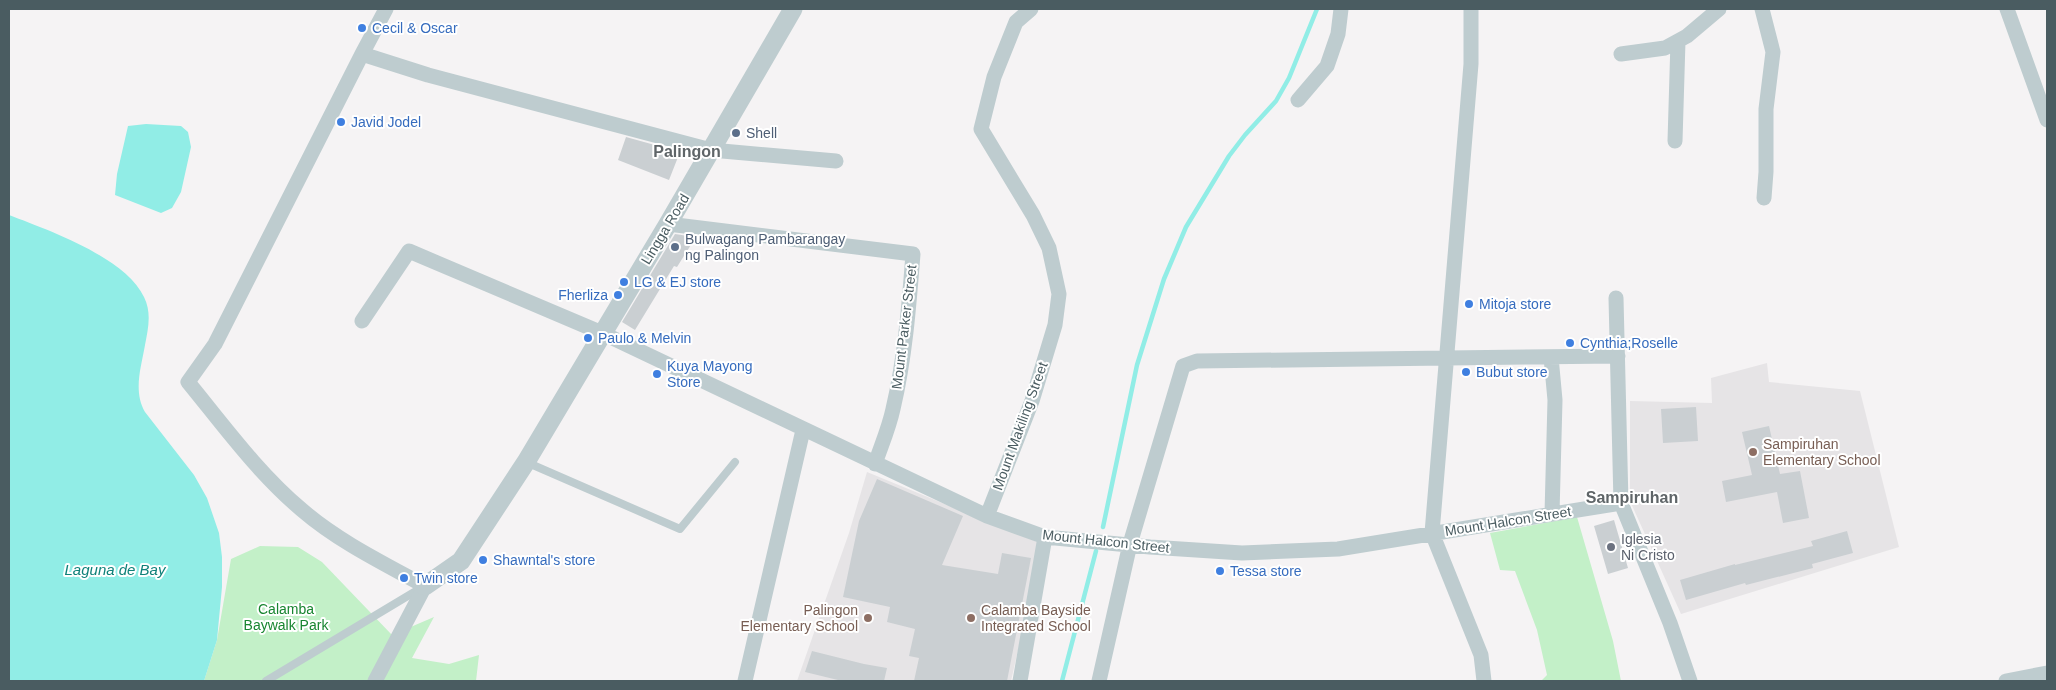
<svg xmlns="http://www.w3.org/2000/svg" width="2056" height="690" viewBox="0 0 2056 690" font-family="Arial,sans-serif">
	<rect width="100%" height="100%" fill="#f5f3f4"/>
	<!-- education -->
	<path fill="#e6e4e6" d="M1767,363L1769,382L1860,391L1899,547L1681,614L1630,501V401L1712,403L1711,378Z
		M867,472L1042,544L1011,681H797L849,533Z"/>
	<!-- green -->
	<path fill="#c3f0c8" d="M1577,517L1613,641L1621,681H1541L1547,675L1537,630L1515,571L1500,570L1490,533Z
		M260,546L298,547L322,562L392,635L434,617L412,658L449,664L479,655L476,681H204L217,640L231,559Z"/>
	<!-- water -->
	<path fill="#91ede6" d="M146,124L181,126L188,132L191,147L181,192L172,208L161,213L115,195L117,174L128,126Z
		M9,215C48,230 125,257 144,297C152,313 148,329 145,345C141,368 133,391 145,412L194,475L207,498L219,533L222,557V587L217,640L204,681H9Z"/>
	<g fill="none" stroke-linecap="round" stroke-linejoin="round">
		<!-- stream -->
		<path stroke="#91ede6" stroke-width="4.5" d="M1103,527L1137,365L1164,279L1186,227L1229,156L1245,135L1276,101L1289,78L1317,9
			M1062,681L1096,551"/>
	</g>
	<!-- building -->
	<path fill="#cacfd2" d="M626,137L680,152L669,180L618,160Z
		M675,234L688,236L694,240L677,267L674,266L635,330L622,322Z
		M1696,407L1698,441L1663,443L1661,409Z
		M1769,426L1780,474L1800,471L1809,518L1783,523L1777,492L1726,502L1722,481L1752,475L1742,432Z
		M877,479L963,516L942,565L998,574L1002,553L1031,558L1007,681H914L919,658L909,656L915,629L887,622L890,607L843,597L859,521Z
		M1614,520L1628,568L1608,574L1594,526Z
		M1847,531L1853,553L1812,564L1813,568L1746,585L1745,583L1686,600L1680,580L1735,564V565L1813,546L1811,541Z
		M812,651L864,664L887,668L884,681H842L805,672Z"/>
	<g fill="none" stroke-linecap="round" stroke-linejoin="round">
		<!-- service -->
		<path stroke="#becccf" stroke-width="8" d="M526,462L680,529L735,462
			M266,681L421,588"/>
		<!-- minor -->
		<path stroke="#becccf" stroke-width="15" d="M1471,9V64L1432,533L1481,655L1484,681
			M1762,9L1773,52L1766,109V172L1764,198
			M2007,9L2047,120
			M362,54L428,75L711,150L836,161
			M1621,54L1665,48L1687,36L1719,9
			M1298,100L1327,66L1338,34L1341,9
			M1675,141L1678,41
			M668,224L913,254C909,306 905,358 893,409C889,428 881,446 875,464
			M1616,298L1621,503L1670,623L1690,681
			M362,321L409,251L602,333L987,516L1045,537L1150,547L1242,553L1338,549L1621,503
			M1551,357L1555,400L1552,514
			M987,516L1032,401L1055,325L1059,294L1049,248L1033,215L981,129L994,77L1016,22L1031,9
			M375,681L425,586C383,563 338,541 302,510C258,473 224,426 188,382L215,344L362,54L386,9
			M745,681L803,430
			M1020,681L1045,537
			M1099,681L1130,544L1183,366L1197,361L1618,356
			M2006,681L2047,673"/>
		<!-- tertiary -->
		<path stroke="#becccf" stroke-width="19" d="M425,586L461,561L526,462L668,224L793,9"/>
	</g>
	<!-- markers -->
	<g fill="#3f7fe0" stroke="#fff" stroke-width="2">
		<circle cx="362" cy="28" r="5"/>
		<circle cx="341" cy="122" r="5"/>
		<circle cx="624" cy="282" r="5"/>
		<circle cx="618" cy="295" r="5"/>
		<circle cx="1469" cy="304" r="5"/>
		<circle cx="588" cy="338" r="5"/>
		<circle cx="1570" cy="343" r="5"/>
		<circle cx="1466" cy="372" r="5"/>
		<circle cx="657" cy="374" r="5"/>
		<circle cx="483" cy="560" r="5"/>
		<circle cx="1220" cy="571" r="5"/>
		<circle cx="404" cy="578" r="5"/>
	</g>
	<g fill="#5c6f8a" stroke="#fff" stroke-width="2">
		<circle cx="736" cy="133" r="5"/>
		<circle cx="675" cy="247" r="5"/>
	</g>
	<g fill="#8d6e63" stroke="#fff" stroke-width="2">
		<circle cx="1753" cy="452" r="5"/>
		<circle cx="868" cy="618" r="5"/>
		<circle cx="971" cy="618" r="5"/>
	</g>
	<circle fill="#6b7280" stroke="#fff" stroke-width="2" cx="1611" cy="547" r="5"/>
	<g text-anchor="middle" stroke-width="4" stroke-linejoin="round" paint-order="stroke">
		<!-- shop labels -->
		<g font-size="14" fill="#366cbe" stroke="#fff" text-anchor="start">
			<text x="372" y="33">Cecil &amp; Oscar</text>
			<text x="351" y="127">Javid Jodel</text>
			<text x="634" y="287">LG &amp; EJ store</text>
			<text x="608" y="300" text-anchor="end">Fherliza</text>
			<text x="1479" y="309">Mitoja store</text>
			<text x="598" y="343">Paulo &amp; Melvin</text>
			<text x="1580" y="348">Cynthia;Roselle</text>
			<text x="667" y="371">Kuya Mayong<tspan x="667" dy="16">Store</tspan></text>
			<text x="1476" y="377">Bubut store</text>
			<text x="493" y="565">Shawntal's store</text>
			<text x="1230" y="576">Tessa store</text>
			<text x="414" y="583">Twin store</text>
		</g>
		<!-- service labels -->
		<g font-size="14" fill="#4e5e75" stroke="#fff" text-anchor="start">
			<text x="746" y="138">Shell</text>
			<text x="685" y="244">Bulwagang Pambarangay<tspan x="685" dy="16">ng Palingon</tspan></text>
		</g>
		<!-- street labels -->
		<g font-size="14" fill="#4a5c61" stroke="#fff">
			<text transform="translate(665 229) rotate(-59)" y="5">Lingga Road</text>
			<text transform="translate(904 327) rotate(-83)" y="5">Mount Parker Street</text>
			<text transform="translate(1020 426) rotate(-70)" y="5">Mount Makiling Street</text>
			<text transform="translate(1508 521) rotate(-9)" y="5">Mount Halcon Street</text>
			<text transform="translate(1106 541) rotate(6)" y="5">Mount Halcon Street</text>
		</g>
		<!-- education labels -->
		<g font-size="14" fill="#785e54" stroke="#fff" text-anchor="start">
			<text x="1763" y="449">Sampiruhan<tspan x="1763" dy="16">Elementary School</tspan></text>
			<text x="858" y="615" text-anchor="end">Palingon<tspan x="858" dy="16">Elementary School</tspan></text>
			<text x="981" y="615">Calamba Bayside<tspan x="981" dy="16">Integrated School</tspan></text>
		</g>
		<!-- worship labels -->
		<g font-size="14" fill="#5b616d" stroke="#fff" text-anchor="start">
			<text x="1621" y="544">Iglesia<tspan x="1621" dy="16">Ni Cristo</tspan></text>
		</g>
		<!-- park labels -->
		<g font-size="14" fill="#188530" stroke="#fff">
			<text x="286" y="614">Calamba<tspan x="286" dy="16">Baywalk Park</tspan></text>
		</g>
		<!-- water labels -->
		<g font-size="15" font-style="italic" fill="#0e8179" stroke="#fff">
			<text x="115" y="575">Laguna de Bay</text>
		</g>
		<!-- quarter labels -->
		<g font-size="16" font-weight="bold" fill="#5f6568" stroke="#fff">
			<text x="687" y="157">Palingon</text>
			<text x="1632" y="503">Sampiruhan</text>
		</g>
	</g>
	<!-- border -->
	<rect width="2056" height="690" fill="none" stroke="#4a5c61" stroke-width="20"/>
</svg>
